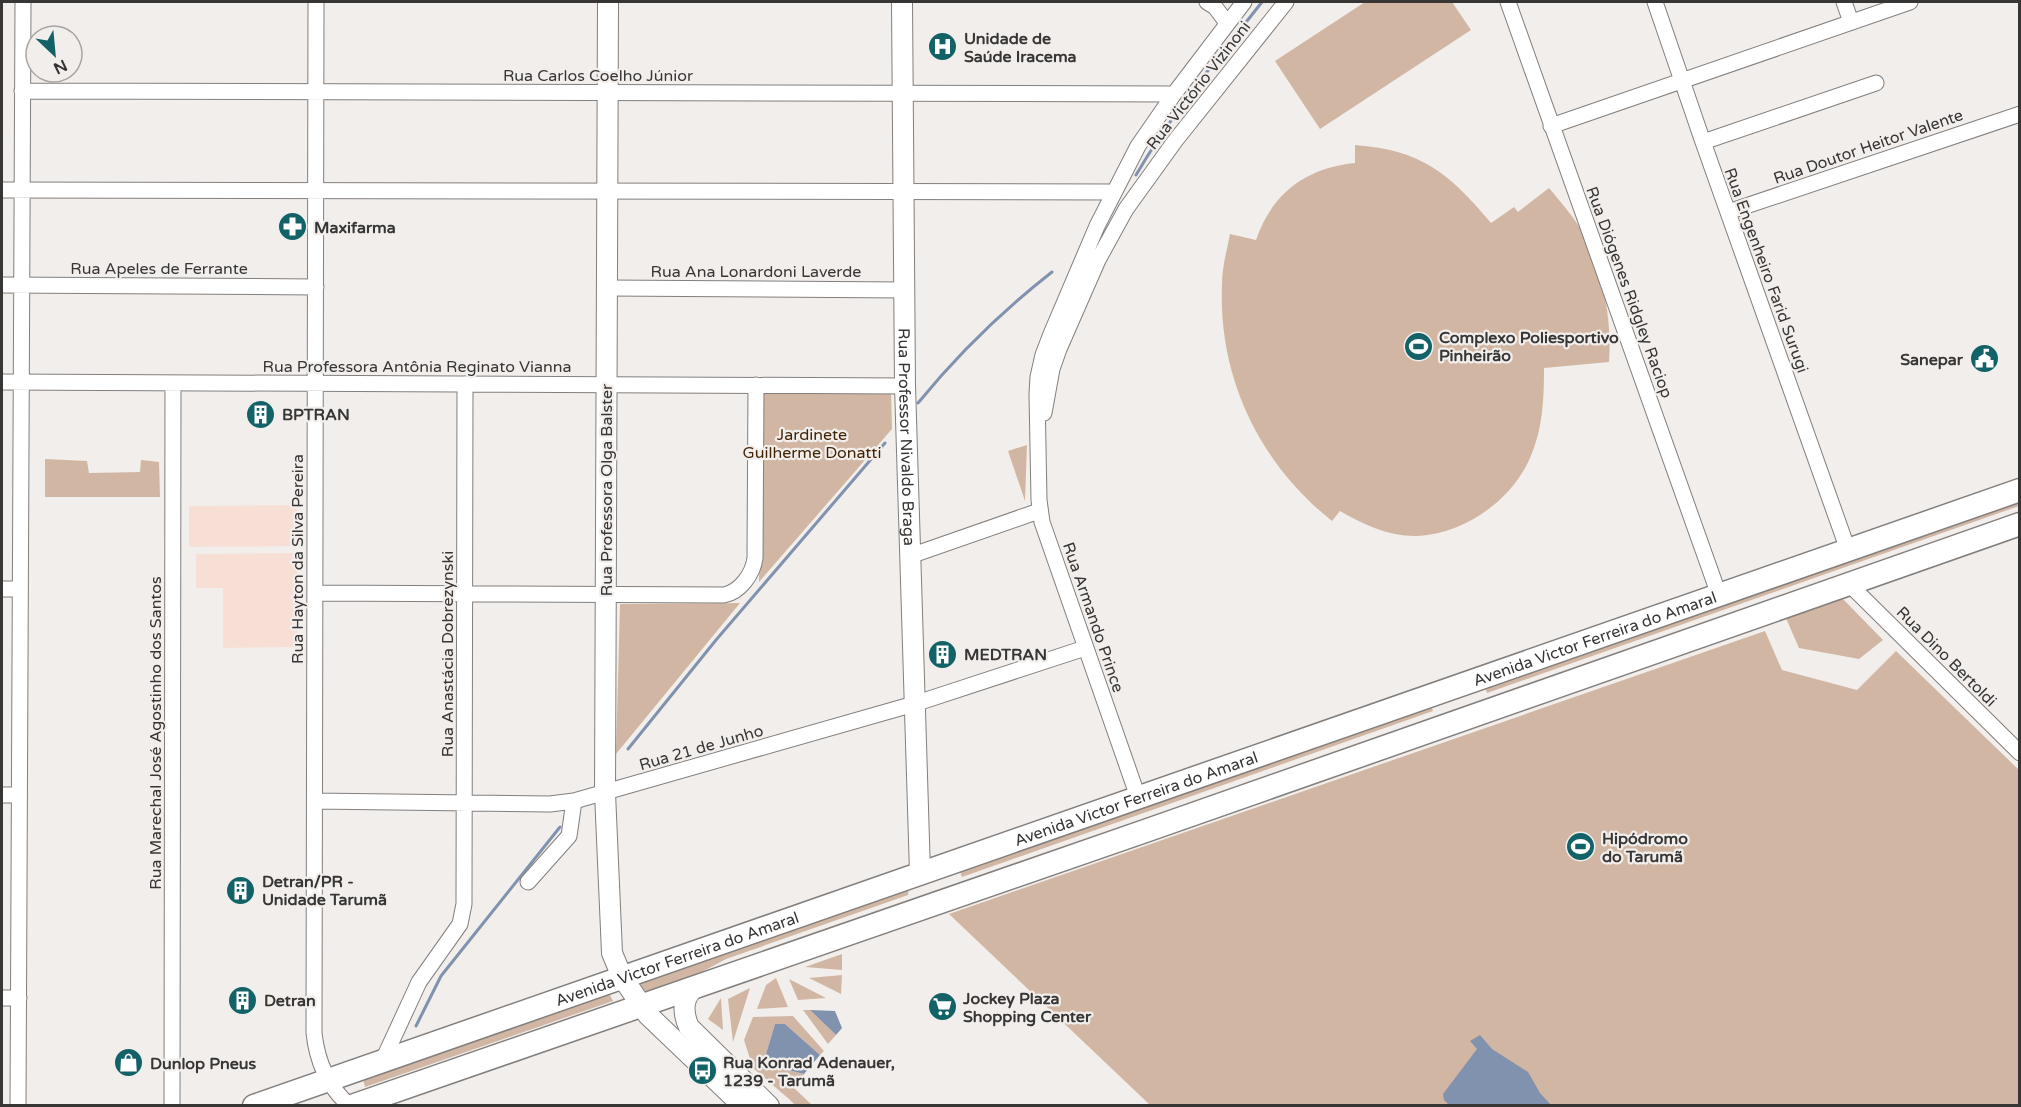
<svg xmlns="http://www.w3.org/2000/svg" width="2021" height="1107" viewBox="0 0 2021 1107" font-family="'Varela Round',sans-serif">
	<rect width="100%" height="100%" fill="#f2eeec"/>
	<!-- industrial -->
	<path fill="#f8dfd6" d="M297,505V546L189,547V506Z
		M297,553V647L223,648V588H196V554Z"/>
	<!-- green -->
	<path fill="#d1b7a3" d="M1365,2H1452L1471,30L1320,129L1275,61Z
		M1355,145C1422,150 1449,173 1491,223L1514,207L1518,212L1549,188C1563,205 1578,221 1587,241C1604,278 1612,322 1609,362L1544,368C1544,398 1543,429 1530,458C1511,501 1465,533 1418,536C1390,537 1364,525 1340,511L1332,521C1259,463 1218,377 1222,284C1222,267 1227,250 1230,234L1256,240C1272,193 1306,168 1355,163Z
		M891,391L892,429L759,582L762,392Z
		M1027,445L1025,501L1008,451Z
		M45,459L87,461L89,473L140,472L141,460L159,462L160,497H45Z
		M2019,498V506L1487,693L1484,684Z
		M1843,599L1883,640L1859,659L1799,648L1785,616Z
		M740,603L616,754L620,604Z
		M1765,631L1782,670L1857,690L1896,651L2019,770V1105H1150L949,914Z
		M1429,700L1433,711L962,877L958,866Z
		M909,883L908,895L726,959L687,980L644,994L639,979Z
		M842,954V970L805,967Z
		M842,975L841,994L809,978Z
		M776,978L788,1007L757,1009L766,985Z
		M789,979L826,998L798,1000Z
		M750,988L733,1042L728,999Z
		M607,989L613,1001L365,1087L362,1075Z
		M721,998L723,1030L708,1019Z
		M803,1010H810L836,1035L828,1044Z
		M793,1016L824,1051L820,1055L785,1024H775L763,1064L804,1074L794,1088L812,1105H795L789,1099L753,1068L744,1040L753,1017Z"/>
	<!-- water -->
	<path fill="#8092ae" d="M810,1010L835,1011L842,1028L836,1035Z
		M775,1024H785L820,1055L804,1074L763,1064Z
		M1480,1035L1492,1049L1528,1072L1540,1093L1551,1105H1449L1444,1100L1443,1094L1477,1049L1470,1041Z"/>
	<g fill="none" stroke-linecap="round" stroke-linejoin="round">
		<!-- stream -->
		<path stroke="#8092ae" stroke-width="3" d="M1136,175C1172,113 1218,58 1262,2
			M918,403C958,354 1002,311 1052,272
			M628,749L716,640L885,443
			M416,1026L441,976L560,827"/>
		<defs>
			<path id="minor" d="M316,2L314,1033C317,1061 328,1087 350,1106
				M1207,2L1215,7L1227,23
				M1508,2L1719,595
				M1655,2L1703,142L1848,550
				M1844,2L1851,22
				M22,91L1174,94
				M1551,126L1910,2
				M1703,142L1876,83
				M2,190L1113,192
				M1728,212L2020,114
				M2,285L316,287
				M607,288L904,290
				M2,382L905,386
				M1044,413L1052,369L1059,349L1098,260L1126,209L1175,141L1286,2
				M910,556L1039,511
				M1849,584L2020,753
				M2,589H20
				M315,593L724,595C740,592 753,574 755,558L756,385
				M2,795H19
				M1138,797L1042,522L1039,500L1037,394L1038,377L1043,355L1051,334L1097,226L1138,146L1174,94L1244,2
				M315,801L550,804L574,801L914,704L1085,648
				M528,882L569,836L574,801
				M2,998H19
				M383,1060L419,982L460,924L464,904L465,384
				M18,1106L23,2
				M172,1106L173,383"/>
			<g id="major">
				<path d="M608,2L605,793L612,953L622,977L648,1015L743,1106"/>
				<path id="s1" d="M902,2L905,386L920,873"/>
				<path d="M698,986C682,994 682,1012 689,1027L769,1106"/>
			</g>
			<g id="highway">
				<path id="s2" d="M254,1106L2020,490"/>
				<path d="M352,1106L1148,830L2020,524"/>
			</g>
		</defs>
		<!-- minor casing -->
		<use href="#minor" stroke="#827f7d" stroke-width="17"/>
		<!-- major casing -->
		<use href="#major" stroke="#827f7d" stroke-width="22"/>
		<!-- highway casing -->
		<use href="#highway" stroke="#827f7d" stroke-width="25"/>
		<!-- minor -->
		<use href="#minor" stroke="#fff" stroke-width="15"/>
		<!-- major -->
		<use href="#major" stroke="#fff" stroke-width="20"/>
		<!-- highway -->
		<use href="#highway" stroke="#fff" stroke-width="22"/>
	</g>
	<!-- icons -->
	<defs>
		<symbol id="hospital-disc" viewBox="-11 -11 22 22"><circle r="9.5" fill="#126268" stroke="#f2eeec"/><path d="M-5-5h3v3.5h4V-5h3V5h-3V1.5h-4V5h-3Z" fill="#fff"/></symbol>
		<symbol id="pharmacy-disc" viewBox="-11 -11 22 22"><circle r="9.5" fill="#126268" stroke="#f2eeec"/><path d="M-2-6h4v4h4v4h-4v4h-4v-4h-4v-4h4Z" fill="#fff"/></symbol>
		<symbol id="stadium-disc" viewBox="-11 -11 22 22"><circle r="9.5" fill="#126268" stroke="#f2eeec"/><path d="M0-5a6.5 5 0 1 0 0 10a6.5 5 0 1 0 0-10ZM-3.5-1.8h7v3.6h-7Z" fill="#fff"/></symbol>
		<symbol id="civic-disc" viewBox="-11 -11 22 22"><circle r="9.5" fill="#126268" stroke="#f2eeec"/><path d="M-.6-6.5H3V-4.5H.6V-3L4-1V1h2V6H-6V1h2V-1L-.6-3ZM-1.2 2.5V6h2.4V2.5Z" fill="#fff"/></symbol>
		<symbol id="building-disc" viewBox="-11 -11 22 22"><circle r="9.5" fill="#126268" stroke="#f2eeec"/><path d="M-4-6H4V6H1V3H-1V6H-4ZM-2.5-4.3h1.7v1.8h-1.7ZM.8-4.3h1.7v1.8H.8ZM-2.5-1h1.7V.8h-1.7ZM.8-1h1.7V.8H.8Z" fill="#fff"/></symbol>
		<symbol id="supermarket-disc" viewBox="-11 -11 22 22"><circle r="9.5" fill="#126268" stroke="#f2eeec"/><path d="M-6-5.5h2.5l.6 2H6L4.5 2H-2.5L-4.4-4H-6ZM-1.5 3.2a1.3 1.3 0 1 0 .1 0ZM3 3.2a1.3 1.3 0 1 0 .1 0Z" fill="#fff"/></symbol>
		<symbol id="shop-disc" viewBox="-11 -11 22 22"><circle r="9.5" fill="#126268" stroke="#f2eeec"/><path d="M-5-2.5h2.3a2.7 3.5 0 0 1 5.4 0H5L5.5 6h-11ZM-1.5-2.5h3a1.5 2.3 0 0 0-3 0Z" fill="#fff"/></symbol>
		<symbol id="bus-disc" viewBox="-11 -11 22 22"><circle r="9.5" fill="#126268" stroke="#f2eeec"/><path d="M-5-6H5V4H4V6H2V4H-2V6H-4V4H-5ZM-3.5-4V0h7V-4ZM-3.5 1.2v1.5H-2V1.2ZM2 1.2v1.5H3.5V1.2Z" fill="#fff"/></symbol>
	</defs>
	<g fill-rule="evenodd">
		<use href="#hospital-disc" x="926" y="30" width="33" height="33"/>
		<use href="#pharmacy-disc" x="276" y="210" width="33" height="33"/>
		<use href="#stadium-disc" x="1402" y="330" width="33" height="33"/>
		<use href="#civic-disc" x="1968" y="342" width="33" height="33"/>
		<use href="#building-disc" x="244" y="398" width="33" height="33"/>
		<use href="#building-disc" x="926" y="638" width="33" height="33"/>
		<use href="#stadium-disc" x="1564" y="830" width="33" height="33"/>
		<use href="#building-disc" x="224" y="874" width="33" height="33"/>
		<use href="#building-disc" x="226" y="984" width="33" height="33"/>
		<use href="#supermarket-disc" x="926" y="990" width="33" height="33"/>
		<use href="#shop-disc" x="112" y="1046" width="33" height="33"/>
		<use href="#bus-disc" x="686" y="1054" width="33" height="33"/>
	</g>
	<g text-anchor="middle" stroke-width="4.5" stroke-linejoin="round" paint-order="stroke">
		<!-- poi labels -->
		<g font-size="16" font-weight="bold" fill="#373635" stroke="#f2eeec" text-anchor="start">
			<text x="964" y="44">Unidade de<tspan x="964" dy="18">Saúde Iracema</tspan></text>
			<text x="314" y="233">Maxifarma</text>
			<text x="1439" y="343">Complexo Poliesportivo<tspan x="1439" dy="18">Pinheirão</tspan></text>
			<text x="1963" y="365" text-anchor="end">Sanepar</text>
			<text x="282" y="420">BPTRAN</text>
			<text x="964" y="660">MEDTRAN</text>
			<text x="1602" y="844">Hipódromo<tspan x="1602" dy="18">do Tarumã</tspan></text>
			<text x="262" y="887">Detran/PR -<tspan x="262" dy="18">Unidade Tarumã</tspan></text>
			<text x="963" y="1004">Jockey Plaza<tspan x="963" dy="18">Shopping Center</tspan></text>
			<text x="264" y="1006">Detran</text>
			<text x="723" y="1068">Rua Konrad Adenauer,<tspan x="723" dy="18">1239 - Tarumã</tspan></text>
			<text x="150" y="1069">Dunlop Pneus</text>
		</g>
		<!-- street labels -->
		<g font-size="16" fill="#373635" stroke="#f2eeec">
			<text x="598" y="81">Rua Carlos Coelho Júnior</text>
			<text transform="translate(1198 85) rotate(-52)" y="6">Rua Victório Vizinoni</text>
			<text transform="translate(1868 146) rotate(-19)" y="6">Rua Doutor Heitor Valente</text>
			<text x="159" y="274">Rua Apeles de Ferrante</text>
			<text transform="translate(1767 270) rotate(70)" y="6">Rua Engenheiro Farid Surugi</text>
			<text x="756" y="277">Rua Ana Lonardoni Laverde</text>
			<text transform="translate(1630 292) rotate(70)" y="6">Rua Diógenes Ridgley Raciop</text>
			<text x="417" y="372">Rua Professora Antônia Reginato Vianna</text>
			<text dy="6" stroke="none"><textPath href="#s1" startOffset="435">Rua Professor Nivaldo Braga</textPath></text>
			<text transform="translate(606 490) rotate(-90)" y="6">Rua Professora Olga Balster</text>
			<text transform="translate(297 559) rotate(-90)" y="6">Rua Hayton da Silva Pereira</text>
			<text transform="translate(1094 617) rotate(71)" y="6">Rua Armando Prince</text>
			<text dy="6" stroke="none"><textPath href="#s2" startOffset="1420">Avenida Victor Ferreira do Amaral</textPath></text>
			<text transform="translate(447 654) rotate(-90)" y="6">Rua Anastácia Dobrezynski</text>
			<text transform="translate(1947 656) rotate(45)" y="6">Rua Dino Bertoldi</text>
			<text transform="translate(155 733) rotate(-90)" y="6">Rua Marechal José Agostinho dos Santos</text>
			<text transform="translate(701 747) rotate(-16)" y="6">Rua 21 de Junho</text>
			<text dy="6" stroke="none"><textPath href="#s2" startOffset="934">Avenida Victor Ferreira do Amaral</textPath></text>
			<text dy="6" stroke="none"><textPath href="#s2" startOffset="448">Avenida Victor Ferreira do Amaral</textPath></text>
		</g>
		<!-- park labels -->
		<g font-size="16" fill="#422405" stroke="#f2eeec">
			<text x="812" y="440">Jardinete<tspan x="812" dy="18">Guilherme Donatti</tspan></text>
		</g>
	</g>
	<!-- border -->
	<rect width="2021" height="1107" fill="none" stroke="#373635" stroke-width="6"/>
	<!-- north arrow -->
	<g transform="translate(54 54) rotate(154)"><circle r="28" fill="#f2eeec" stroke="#a7a4a3" stroke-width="1.5"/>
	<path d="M0-4.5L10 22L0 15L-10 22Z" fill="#126268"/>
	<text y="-9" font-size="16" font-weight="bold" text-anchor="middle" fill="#373635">N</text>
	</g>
</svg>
